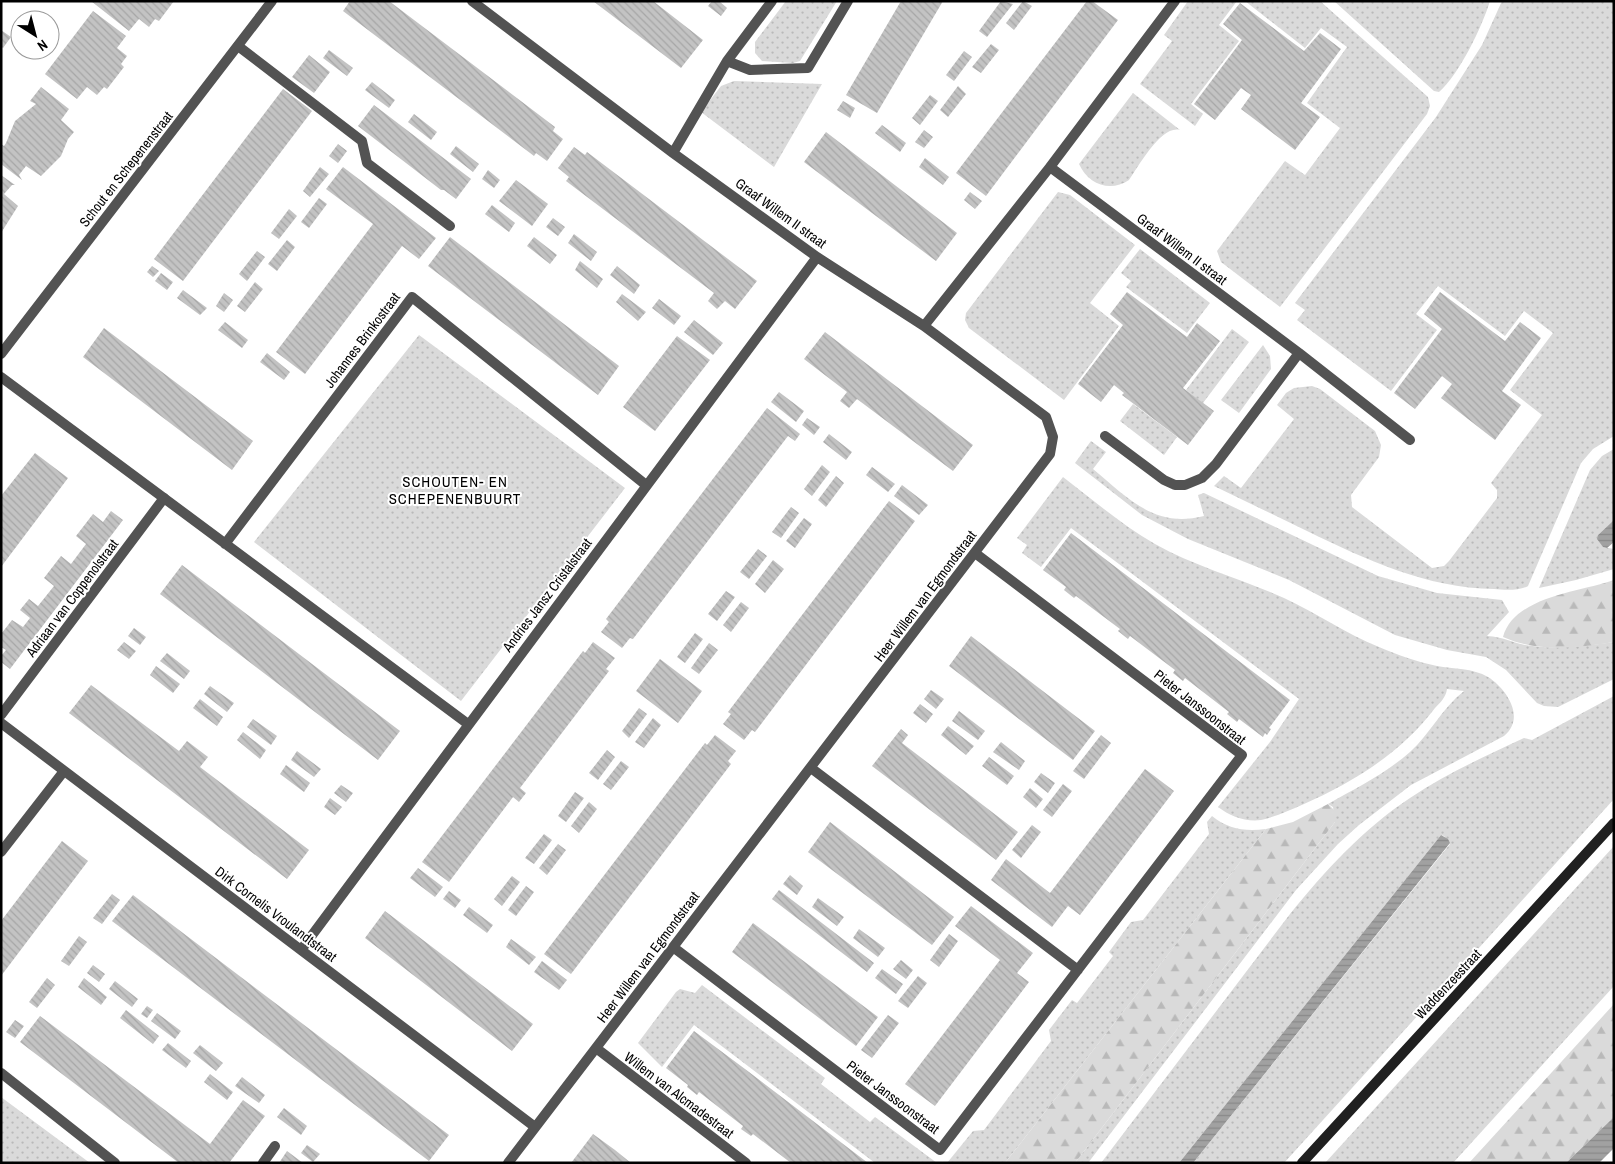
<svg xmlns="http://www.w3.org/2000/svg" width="1615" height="1164" viewBox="0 0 1615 1164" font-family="'Archivo Narrow',sans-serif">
	<defs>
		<pattern id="green-dots" width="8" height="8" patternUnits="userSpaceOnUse" patternTransform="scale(1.25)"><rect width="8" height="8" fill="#dadada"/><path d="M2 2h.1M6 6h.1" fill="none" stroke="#b9b9b9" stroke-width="1.8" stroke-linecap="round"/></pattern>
		<pattern id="forest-firs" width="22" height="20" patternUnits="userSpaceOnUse" patternTransform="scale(1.25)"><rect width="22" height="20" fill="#dadada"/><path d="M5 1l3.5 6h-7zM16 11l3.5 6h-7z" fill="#b9b9b9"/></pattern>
		<pattern id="water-rules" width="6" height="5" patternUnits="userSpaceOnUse" patternTransform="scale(1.25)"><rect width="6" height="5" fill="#a1a1a1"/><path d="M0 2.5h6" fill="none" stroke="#898989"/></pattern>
		<pattern id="building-back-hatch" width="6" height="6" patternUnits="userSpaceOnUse" patternTransform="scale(1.25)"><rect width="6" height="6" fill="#c3c3c3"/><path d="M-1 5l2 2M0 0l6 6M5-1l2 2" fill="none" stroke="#a6a6a6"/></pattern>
	</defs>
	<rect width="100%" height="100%" fill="#fff"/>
	<!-- green -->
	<path fill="url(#green-dots)" d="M786,1H837L800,61L793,63L762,61L755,53V42Z
		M1188,1H1237L1219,25L1239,41L1191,104L1203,114L1195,126L1140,84L1172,41L1164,35Z
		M1245,1H1320L1428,97L1430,106L1427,114L1280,307L1221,262L1217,251L1285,161L1305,175L1340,128L1307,103L1347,47L1321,28L1305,48Z
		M1334,1H1490C1482,27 1459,75 1439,92L1434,91Z
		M1502,1H1614V436L1593,449L1581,463L1528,586C1519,591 1504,590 1494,589C1426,588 1367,560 1307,531C1276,516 1245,501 1214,486L1224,476L1241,488L1294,419L1277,405L1286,393L1294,388L1312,386L1320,389L1375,431L1381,445L1379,457L1351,495L1352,507L1432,568L1444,566L1449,561L1497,498V490L1491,483L1542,415L1510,390L1553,333L1524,311L1505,336L1438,286L1416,314L1437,330L1391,391L1297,320L1305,310L1295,303L1436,117L1482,45Z
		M734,81L822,84L774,167L701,112L721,86Z
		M1133,93L1180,130C1161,125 1139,166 1129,180C1110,193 1088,184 1079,164Z
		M1058,192L1070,195L1135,245L1090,303L1119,326L1064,400L969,328L965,320L966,313Z
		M1140,249L1210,303L1187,333L1126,287L1131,281L1121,273Z
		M1232,329L1249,342L1203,403L1201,402L1186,390Z
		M419,335L625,488L461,701L254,542Z
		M1263,345L1270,356L1271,369L1239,413L1221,400Z
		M1133,404L1177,437L1164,455L1120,421Z
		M1091,441L1106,452L1093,469C1128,498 1155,529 1204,516L1198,495L1204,493L1378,576L1437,593L1502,600L1509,612L1487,636C1504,637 1510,642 1525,645C1554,650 1585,646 1614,642V679L1558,707L1544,706L1537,703L1506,670L1486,657L1447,650L1395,635L1289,580L1188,539L1142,515L1075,463Z
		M1614,449V520L1598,535L1603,547L1614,549V569L1576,580L1539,588L1590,470L1602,456Z
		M1063,477C1093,500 1122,525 1155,544C1196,567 1242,579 1284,598C1317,613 1346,634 1379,647C1398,655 1417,662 1437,666C1453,669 1473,668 1488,677C1507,689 1526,718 1504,736L1411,785L1359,825L1338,844L1296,890L1088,1163H1075L1335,822L1333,807L1328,804C1356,788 1385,774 1410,752C1430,734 1442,708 1464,691L1447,689C1446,697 1440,703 1435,708C1402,752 1354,782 1304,804C1290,810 1275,817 1261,820C1245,822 1230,816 1218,807L1270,742L1299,699L1071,528L1041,567L1022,553L1027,545L1017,538Z
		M1614,696V799L1284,1163H1193L1450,844L1444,836L1441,835L1179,1163H1101L1290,914C1325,871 1363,829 1410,798C1445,774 1486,756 1524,738L1532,740Z
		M1212,816C1228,829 1245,832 1266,829L1005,1163H947L973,1131L984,1130L1051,1041L1049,1030L1072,1000L1077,1003L1113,956L1109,952L1131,922L1143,920L1209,834L1207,822Z
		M1614,846V986L1453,1163H1325Z
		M702,985L825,1078L821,1084L870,1122L875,1117L937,1163H875L694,1025L662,1067L638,1043L676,992L680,989L695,993Z
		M1,1097L90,1163H1Z"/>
	<!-- forest -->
	<path fill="url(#forest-firs)" d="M1614,580V642C1576,648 1539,653 1503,637C1514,596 1581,592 1614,580Z
		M1328,804L1336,812L1335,822L1075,1163H1005L1266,829L1293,822Z
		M1614,1004V1117L1566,1163H1469Z"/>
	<!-- water -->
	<path fill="url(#water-rules)" d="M1614,520V542L1607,548L1603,547L1597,539L1598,535Z
		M1441,835L1448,839L1450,843L1193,1163H1179Z
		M1614,1117V1148L1599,1163H1566Z"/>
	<!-- building -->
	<path fill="url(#building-back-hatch)" d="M91,1H174L159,21L155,19L149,27L139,19L129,31Z
		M350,1H389L555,127L553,131L563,139L547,161L536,153L534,156L343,11Z
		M593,1H653L703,40L681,68Z
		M712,1H719L727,8L721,16L708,6Z
		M901,1H943L877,113L846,95Z
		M1001,1L1013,4L987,37L979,31Z
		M1023,1L1032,6L1014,30L1006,23Z
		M1087,1H1092L1118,20L986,196L956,173Z
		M1240,3L1304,51L1320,33L1341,49L1301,103L1320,117L1295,150L1241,109L1251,95L1241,88L1215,120L1194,104L1242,40L1223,24Z
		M93,11L126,36L117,48L127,56L121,64L124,67L107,89L104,87L97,95L87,87L77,99L45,74Z
		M1,30L11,37L3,48L1,46Z
		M991,44L999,50L981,73L972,67Z
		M329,50L353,68L347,76L323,58Z
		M964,51L972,57L954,81L946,75Z
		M309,55L330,72L314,93L292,77Z
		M372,82L395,100L389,108L365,90Z
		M958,86L966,94L948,117L940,110Z
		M41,87L69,109L61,120L74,132L68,139L61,156L41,176L26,166L19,175L22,180L1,164V144L4,146L6,143L15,121L36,104L30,101Z
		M283,89L312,111L183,281L154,259Z
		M930,95L938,101L920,125L912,118Z
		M843,101L855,108L850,118L837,110Z
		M374,105L471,179L456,199L444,190H441L358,126Z
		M414,114L437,132L431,140L408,122Z
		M882,125L906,143L900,152L875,133Z
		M924,130L933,137L924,148L915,142Z
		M826,132L957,233L936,261L804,162Z
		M338,144L347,151L338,163L329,156Z
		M456,146L479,164L473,172L450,154Z
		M574,147L585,155L587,152L757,281L735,309L725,301L717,309L708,301L714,293L566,181L569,177L558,168Z
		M925,158L949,177L943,185L919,167Z
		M320,167L329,174L310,197L303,191Z
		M343,167L436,238L419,259L402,246L305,374L276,352L373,224L326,189Z
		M488,170L500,180L494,188L482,179Z
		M1,175L15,185H12L4,194L18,206L1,233Z
		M516,180L548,204L532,226L499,201Z
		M970,192L982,201L975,209L964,200Z
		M319,198L327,204L309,228L301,222Z
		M492,205L515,223L509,232L485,214Z
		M289,209L297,216L279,239L271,233Z
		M553,218L565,227L558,236L546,227Z
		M574,234L597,252L591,261L568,243Z
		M450,237L619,366L598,395L428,266Z
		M534,237L557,255L550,264L527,246Z
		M287,240L295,247L277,271L268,264Z
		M257,251L265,257L247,281L239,274Z
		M580,261L603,279L597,288L575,270Z
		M152,266L159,271L153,277L147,272Z
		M617,266L640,285L634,294L610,275Z
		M161,273L173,282L167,290L155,281Z
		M255,282L263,289L245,312L237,306Z
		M183,290L207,308L200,315L177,298Z
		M1127,292L1187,337L1197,323L1220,341L1183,388L1214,411L1188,445L1122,395L1124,393L1114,385L1101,402L1078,384L1123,325L1110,314Z
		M1440,292L1505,341L1520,322L1541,338L1502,391L1521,405L1495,440L1441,398L1452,384L1442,376L1415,409L1394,393L1442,329L1424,314Z
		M224,293L233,300L224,312L216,306Z
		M622,294L646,312L638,321L616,302Z
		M659,299L681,316L674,325L652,308Z
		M694,320L723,343L713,355L684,332Z
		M225,322L248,340L242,348L218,330Z
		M104,328L253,441L232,470L83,357Z
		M825,332L973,445L953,471L857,399L849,408L840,401L847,392L804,359Z
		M677,336L710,360L655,431L623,407Z
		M267,353L290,372L284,380L260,362Z
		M779,392L804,411L796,422L771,402Z
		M767,408L800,434L795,441L788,436L633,639L630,638L622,648L601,632L609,622L606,619Z
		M807,418L820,427L814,435L802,425Z
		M829,434L852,452L846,460L823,442Z
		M35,453L68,478L1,567V496Z
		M822,465L830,472L812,496L804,489Z
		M872,467L895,484L888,492L866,475Z
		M836,476L844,483L826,507L818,500Z
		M902,485L928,505L919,515L894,496Z
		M889,501L915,521L755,732L752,730L744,740L723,724L731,714L728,712Z
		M791,507L799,513L781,538L772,532Z
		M111,511L123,520L10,669L1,662V656L6,650L1,647V634L12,620L23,627L30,618L20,610L29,599L38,606L54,586L44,578L61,556L71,564L86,544L76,536L93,514L103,522Z
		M804,518L812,524L795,548L786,541Z
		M1071,533L1290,700L1269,728L1271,729L1267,735L1265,733L1263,737L1239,719L1237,722L1227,714L1229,712L1185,678L1183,681L1173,673L1175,670L1130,636L1128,639L1118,631L1120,629L1076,596L1074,598L1064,590L1066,587L1043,570Z
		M758,549L767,556L749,579L740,572Z
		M773,560L784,569L765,593L755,584Z
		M182,565L400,731L378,760L160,594Z
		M726,591L735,597L717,621L708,614Z
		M741,602L749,608L731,632L723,625Z
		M134,628L146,637L140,645L128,636Z
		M695,633L703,639L685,663L677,657Z
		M971,636L1095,731L1073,760L949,666Z
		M124,642L136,651L129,659L117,650Z
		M593,642L615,658L606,669L609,671L520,788L526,793L519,802L513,797L449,882L422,862L583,651L585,653Z
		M709,643L718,650L699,674L691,668Z
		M167,653L190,671L184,679L160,661Z
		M660,659L702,691L678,723L636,691Z
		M156,666L180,684L173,693L150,675Z
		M91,685L179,751L187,741L208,757L200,767L309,850L287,879L69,713Z
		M210,686L234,703L227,712L204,694Z
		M931,690L944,699L936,709L924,699Z
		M200,699L223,717L217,726L193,708Z
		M920,704L933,714L926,723L913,713Z
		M639,708L647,714L629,738L622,731Z
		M959,711L985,731L978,740L952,721Z
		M653,718L661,725L644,748L635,742Z
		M253,719L277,736L271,745L247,727Z
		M948,726L974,746L966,755L941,735Z
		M901,729L908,735L902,743L1018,832L996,860L872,766Z
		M243,732L266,750L260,759L237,740Z
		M715,735L736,751L728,761L731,764L571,974L544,954L705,743L707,745Z
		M1101,735L1111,743L1084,779L1073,771Z
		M1001,742L1025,761L1019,770L993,752Z
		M607,750L615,757L598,780L589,773Z
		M297,751L321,769L314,777L291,760Z
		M989,757L1014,776L1007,785L982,766Z
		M621,761L629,767L611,790L603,784Z
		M286,765L310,783L304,792L280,774Z
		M1145,769L1174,791L1080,915L1068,906L1052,927L991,880L1006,859L1050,893Z
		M1041,773L1055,783L1048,793L1034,782Z
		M1063,784L1072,791L1052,817L1043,810Z
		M341,785L353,793L346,802L334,793Z
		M1030,788L1043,799L1036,808L1023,797Z
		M575,792L584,798L566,822L558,816Z
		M330,798L342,807L335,815L324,807Z
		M589,802L597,809L579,833L571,826Z
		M830,822L954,917L932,945L808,852Z
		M1032,825L1041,832L1021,858L1012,850Z
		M544,834L552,840L534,864L525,858Z
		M62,841L88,861L1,976V921Z
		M558,844L566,850L547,875L539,868Z
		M418,868L443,887L435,897L410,878Z
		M790,875L803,886L797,895L783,884Z
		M512,876L520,882L502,906L494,899Z
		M526,886L534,892L516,916L508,910Z
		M779,890L874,963L867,972L772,899Z
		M449,891L461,900L455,908L443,899Z
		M112,894L120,900L102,924L93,918Z
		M133,895L449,1135L429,1161L112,921Z
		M818,898L844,917L837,926L812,907Z
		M971,906L1033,953L1017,973L1029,982L935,1106L905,1084L1000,960L955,926Z
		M469,907L493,925L487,933L463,915Z
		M385,911L533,1024L512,1051L365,938Z
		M753,923L878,1017L856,1046L732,952Z
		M859,929L885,948L878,957L853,938Z
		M949,934L958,941L939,967L930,960Z
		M79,936L87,942L69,966L61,961Z
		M511,939L536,957L529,965L506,947Z
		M901,960L913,970L906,979L893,969Z
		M542,961L567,980L559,990L534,972Z
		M93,965L105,974L99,982L87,973Z
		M882,969L903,984L896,994L875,978Z
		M918,976L927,983L908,1008L898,1001Z
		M47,978L55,985L37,1008L29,1002Z
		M84,978L107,997L101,1005L78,987Z
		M115,981L138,999L132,1007L109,989Z
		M147,1006L153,1010L147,1018L141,1014Z
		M126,1010L159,1036L153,1044L120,1018Z
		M157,1013L181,1031L175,1039L151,1021Z
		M888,1015L899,1023L872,1058L861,1050Z
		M40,1016L210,1144L243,1100L265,1116L229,1163H179L20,1042Z
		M15,1020L24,1026L15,1038L6,1032Z
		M694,1031L749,1072L868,1163H791L753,1134L751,1136L741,1129L743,1126L699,1092L697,1095L687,1087L688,1085L666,1068Z
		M168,1043L191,1061L186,1068L162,1050Z
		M200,1045L223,1063L216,1071L193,1053Z
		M210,1074L233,1092L227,1100L204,1082Z
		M242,1077L265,1095L259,1103L235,1086Z
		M284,1108L307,1126L301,1135L277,1117Z
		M593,1134L615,1150L631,1163H571Z
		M307,1145L320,1154L313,1162L301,1153Z
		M287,1151L303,1163H279Z"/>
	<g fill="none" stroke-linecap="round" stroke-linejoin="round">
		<!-- lane -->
		<path stroke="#535353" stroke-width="10" d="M238,46L362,141L367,163L450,226
			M1,715L164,498
			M263,1163L275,1146"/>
		<!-- street -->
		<path stroke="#535353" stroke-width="10" d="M472,1L673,153L817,257L924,326L1046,417L1053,437L1050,454L508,1163
			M727,61L750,70L808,68L848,1
			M673,153L727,61L772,1
			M1050,167L1299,353L1410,440
			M924,326L1050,167L1175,1
			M1,354L272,1
			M1,377L468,724
			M1105,436L1164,480L1175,485H1185L1202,478L1216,464L1299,353
			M225,544L412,297L646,485
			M1,723L535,1127
			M811,768L1078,970
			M1,852L64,771
			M673,947L940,1150L1242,755L975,553
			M301,950L817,257
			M596,1048L746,1163
			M1,1073L115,1163"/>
		<!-- secondary -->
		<path stroke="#202020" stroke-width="10" d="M1302,1163L1614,823"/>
	</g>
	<g text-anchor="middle" stroke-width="4" stroke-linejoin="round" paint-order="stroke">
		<!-- street labels -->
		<g font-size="14" fill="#000" stroke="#fff">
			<text transform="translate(126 169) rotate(-52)" y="5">Schout en Schepenenstraat</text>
			<text transform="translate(781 213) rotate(36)" y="5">Graaf Willem II straat</text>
			<text transform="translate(1182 249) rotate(37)" y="5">Graaf Willem II straat</text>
			<text transform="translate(362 340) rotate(-53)" y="5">Johannes Brinkostraat</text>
			<text transform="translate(547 595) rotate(-53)" y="5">Andries Jansz Cristalstraat</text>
			<text transform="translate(925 596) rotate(-53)" y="5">Heer Willem van Egmondstraat</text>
			<text transform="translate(72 598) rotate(-53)" y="5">Adriaan van Coppenolstraat</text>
			<text transform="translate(1200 707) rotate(38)" y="5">Pieter Janssoonstraat</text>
			<text transform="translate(276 914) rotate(37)" y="5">Dirk Cornelis Vroulandtstraat</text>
			<text transform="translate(648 957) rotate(-53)" y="5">Heer Willem van Egmondstraat</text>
			<text transform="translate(1448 984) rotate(-47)" y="5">Waddenzeestraat</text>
			<text transform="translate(679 1095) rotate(37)" y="5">Willem van Alcmadestraat</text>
			<text transform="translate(893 1097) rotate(37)" y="5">Pieter Janssoonstraat</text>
		</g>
		<!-- neighbourhood labels -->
		<g font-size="15" letter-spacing="1" fill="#000" stroke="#fff">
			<text x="455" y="487">SCHOUTEN- EN<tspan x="455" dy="17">SCHEPENENBUURT</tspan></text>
		</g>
	</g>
	<!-- border -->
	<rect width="1615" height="1164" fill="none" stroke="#000000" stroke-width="5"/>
	<!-- north arrow -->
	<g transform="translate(35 35) rotate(144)"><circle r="24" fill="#ffffff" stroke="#999999"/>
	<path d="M0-4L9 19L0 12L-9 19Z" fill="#000000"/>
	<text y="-8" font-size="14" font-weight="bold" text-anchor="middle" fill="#000000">N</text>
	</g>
</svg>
